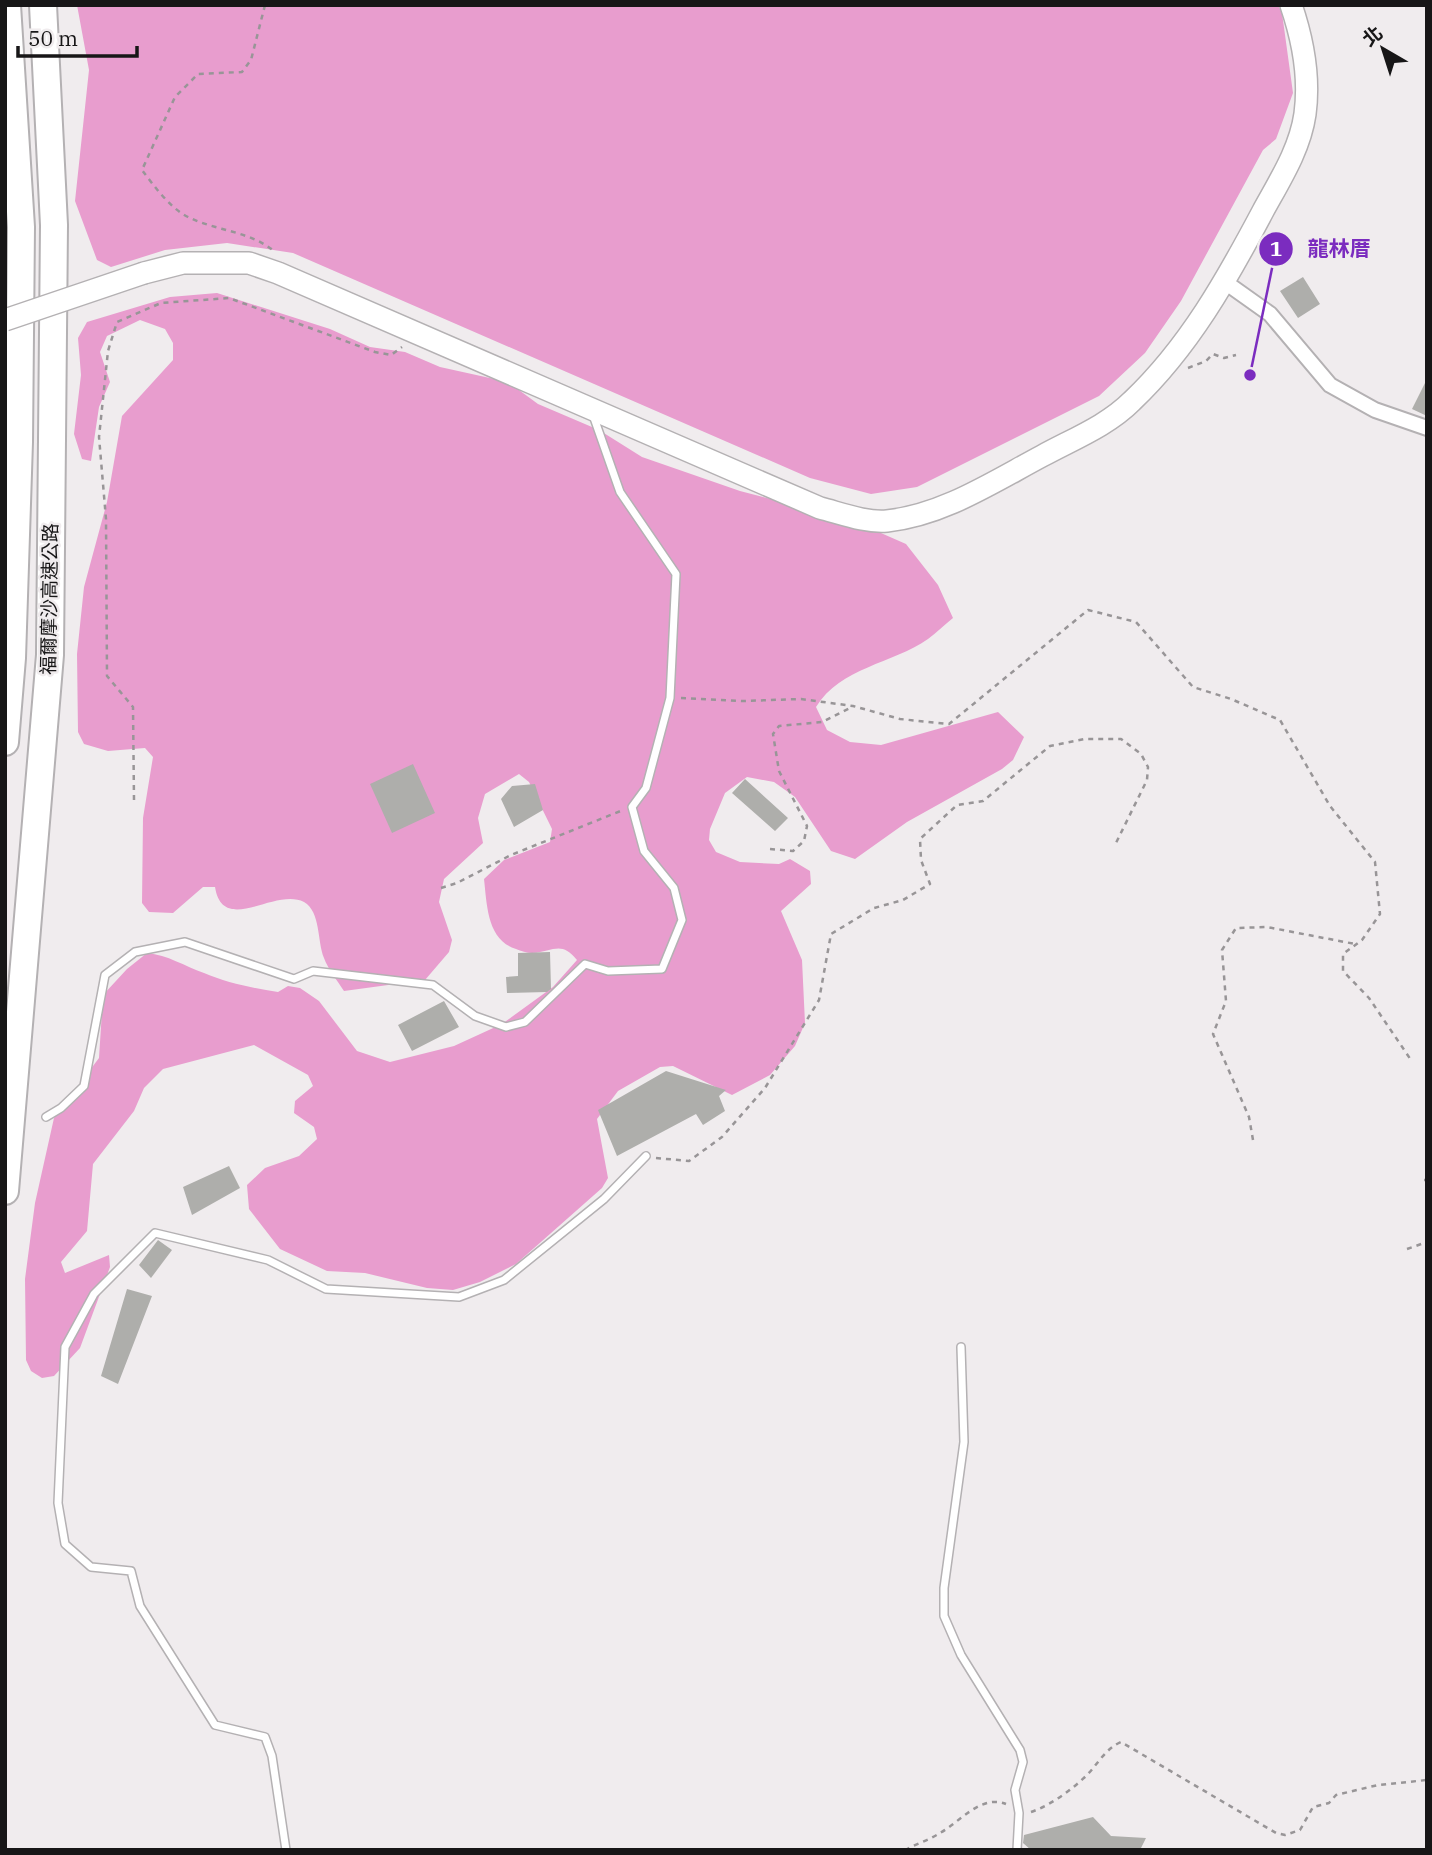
<svg xmlns="http://www.w3.org/2000/svg" width="1432" height="1855" viewBox="0 0 1432 1855" font-family="'IBM Plex Serif','Noto Sans TC',serif">
	<rect width="100%" height="100%" fill="#f0ecee"/>
	<!-- forest -->
	<path fill="#e89dce" d="M77,5H1278L1282,13L1293,93L1276,139L1263,150L1181,301L1145,353L1099,396L917,487L871,494L810,478L293,253L227,243L165,250L111,267L97,260L75,201L89,70Z
		M217,293L330,329L370,347L405,352L440,367L508,382L538,404L599,430L642,457L740,491L849,519L906,544L938,585L953,618C944,625 936,633 928,639C892,664 841,667 816,707L827,730L850,742L881,745L998,712L1024,737L1013,760L1002,769L907,822L855,859L831,851L795,797L774,782L747,777L725,793L710,829L709,840L716,852L740,862L779,864L790,859L810,871L811,884L781,911L802,960L805,1023L795,1046L770,1075L732,1095L673,1066L660,1067L618,1091L597,1119L608,1178L602,1188L516,1264L480,1282L453,1290L427,1288L365,1273L327,1271L280,1249L249,1209L247,1185L265,1168L299,1156L317,1139L314,1127L294,1113L295,1101L313,1086L308,1075L254,1045L163,1069L144,1088L134,1111L93,1164L87,1231L61,1262L65,1273L109,1255L110,1267L80,1348L54,1376L42,1378L31,1371L26,1360L25,1279L35,1203L54,1118L99,1058L103,995L127,969L147,953C168,955 184,966 204,973C227,983 253,988 278,992L288,986L300,988L319,1001L357,1051L390,1062L454,1046L502,1024L553,987L577,960C561,940 553,952 532,953C527,953 521,951 516,949C487,940 487,905 484,879L504,860L550,842L552,829L529,782L519,774L485,794L478,818L483,843L444,879L439,902L452,940L449,952L425,980L344,991C337,980 328,969 324,958C317,941 321,912 304,902C275,887 223,936 215,887H203L173,913L149,912L142,903L143,818L153,757L145,748L108,751L84,744L78,732L77,654L84,587L107,502L122,416L173,360V343L165,329L140,320L107,336L100,352L110,382L99,407L91,461L82,459L74,434L81,375L78,338L87,322L170,297Z"/>
	<!-- building -->
	<path fill="#aeaeab" d="M1303,277L1320,304L1298,318L1280,291Z
		M1427,379V416L1412,409Z
		M413,764L435,813L392,833L370,784Z
		M745,779L788,818L775,831L732,793Z
		M535,784L543,810L514,827L501,799L512,786Z
		M550,952L551,989L547,992L507,993L506,977L518,976V953Z
		M444,1001L459,1027L412,1051L398,1025Z
		M666,1071L726,1090L719,1096L725,1111L703,1125L696,1114L617,1156L598,1110Z
		M229,1166L240,1188L192,1215L183,1187Z
		M158,1240L172,1250L151,1278L139,1265Z
		M127,1289L152,1296L118,1384L101,1376Z
		M1093,1817L1111,1836L1146,1838L1140,1850H1031L1023,1843L1024,1835Z"/>
	<g fill="none" stroke-linecap="round" stroke-linejoin="round">
		<defs>
			<path id="lane" d="M46,1117L61,1108L84,1086L105,975L135,952L185,942L294,979L313,971L433,985L475,1016L506,1027L525,1022L585,964L608,971L662,969L682,920L674,888L644,851L632,807L646,788L670,698L676,574L620,492L593,415
				M961,1347L964,1442L944,1588V1616L961,1655L1020,1750L1023,1762L1015,1790L1019,1813L1017,1850
				M286,1850L272,1756L265,1737L215,1725L140,1606L131,1571L91,1567L65,1544L58,1503L65,1347L94,1294L155,1233L268,1260L326,1289L459,1297L504,1280L604,1199L646,1156"/>
			<path id="street" d="M1225,282L1270,314L1330,385L1375,410L1427,428"/>
			<path id="secondary" d="M144,273L183,263H249L278,273L820,508C840,513 866,523 887,521C943,515 993,482 1042,456C1073,439 1107,426 1132,401C1189,347 1227,279 1263,211C1280,180 1300,149 1305,114C1310,77 1303,40 1291,5"/>
			<path id="highway" d="M5,742L12,658L19,442L21,227L7,5
				M5,1191L50,655L54,225L43,5"/>
		</defs>
		<!-- lane casing -->
		<use href="#lane" stroke="#b4b1b3" stroke-width="10"/>
		<!-- street casing -->
		<use href="#street" stroke="#b4b1b3" stroke-width="18"/>
		<!-- secondary casing -->
		<use href="#secondary" stroke="#b4b1b3" stroke-width="24"/>
		<!-- highway casing -->
		<use href="#highway" stroke="#b4b1b3" stroke-width="30"/>
		<!-- path -->
		<path stroke="#989597" stroke-width="2.5" stroke-dasharray="5 5" stroke-linecap="butt" d="M265,5L251,60L242,72L198,74L175,97L142,170C154,186 170,208 188,217C216,231 251,231 275,252
			M1188,368L1206,361L1213,354L1224,358L1236,355
			M681,698L743,701L801,699L853,706L900,719L949,724L1088,610L1136,622L1193,687L1231,699L1280,720L1330,806L1375,862L1380,914L1362,940L1343,954V971L1369,998L1411,1060
			M134,800L133,707L107,676L106,519L99,437L108,351L117,322L161,303L229,298L375,352L391,355L402,347
			M770,849L793,851L804,841L807,826L779,771L773,734L779,726L822,722L852,707
			M441,888L457,883L511,855L623,810
			M1253,1140L1249,1117L1213,1034L1226,1001L1222,950L1236,928L1267,927L1355,944
			M656,1158L689,1161L722,1137L765,1088L819,1000L831,934L874,908L903,900L930,884L921,860L920,839L957,805L983,801L1050,746L1085,739H1121L1141,754L1148,767L1147,780L1115,845
			M1424,1180H1427
			M1407,1249L1427,1242
			M1031,1812C1051,1805 1070,1791 1086,1776C1098,1764 1105,1749 1121,1742L1276,1833L1285,1835L1300,1830L1313,1807L1329,1803L1336,1795L1378,1785L1427,1780
			M905,1850C916,1844 929,1840 940,1833C960,1822 981,1794 1006,1804"/>
		<!-- lane -->
		<use href="#lane" stroke="#fff" stroke-width="7"/>
		<!-- street -->
		<use href="#street" stroke="#fff" stroke-width="14"/>
		<!-- secondary -->
		<use href="#secondary" stroke="#fff" stroke-width="21"/>
		<!-- highway -->
		<use href="#highway" stroke="#fff" stroke-width="26"/>
		<defs>
			<path id="secondary-bridge" d="M5,320L144,273"/>
		</defs>
		<!-- secondary-bridge casing -->
		<use href="#secondary-bridge" stroke="#b4b1b3" stroke-width="24" stroke-linecap="butt"/>
		<!-- secondary-bridge -->
		<use href="#secondary-bridge" stroke="#fff" stroke-width="21"/>
	</g>
	<g text-anchor="middle" stroke-width="5" stroke-linejoin="round" paint-order="stroke">
		<!-- street labels -->
		<g font-size="19" fill="#171617" stroke="#f0ecee">
			<text transform="translate(49 599) rotate(-89)" y="7">福爾摩沙高速公路</text>
		</g>
	</g>
	<!-- callouts -->
	<path fill="none" stroke="#7b2cbf" stroke-width="2.5" d="M1250 375L1276 249"/>
	<g fill="#7b2cbf" stroke="#f0ecee" stroke-width="2.5">
		<circle cx="1250" cy="375" r="7"/>
		<circle cx="1276" cy="249" r="18"/>
	</g>
	<g font-size="21" text-anchor="middle" font-weight="bold" fill="#fff">
		<text x="1276" y="256">1</text>
	</g>
	<g font-size="21" text-anchor="middle" font-weight="bold" fill="#7b2cbf" stroke="#f0ecee" stroke-width="5" stroke-linejoin="round" paint-order="stroke">
		<text x="1339" y="256">龍林厝</text>
	</g>
	<!-- border -->
	<rect width="1432" height="1855" fill="none" stroke="#171617" stroke-width="14"/>
	<!-- north arrow -->
	<g transform="translate(1383 49) rotate(321)" stroke="#f0ecee" stroke-width="5" paint-order="stroke">
	<path d="M0-5L12 26L0 18L-12 26Z" fill="#171617"/>
	<text y="-10" font-size="19" font-weight="bold" text-anchor="middle" fill="#171617">北</text>
	</g>
	<!-- scale -->
	<path d="M18 46v10h119v-10" fill="none" stroke="#171617" stroke-width="3.5"/>
	<text x="28" y="46" font-size="21" fill="#171617" stroke="#f0ecee" stroke-width="5" paint-order="stroke">50 m</text>
</svg>
